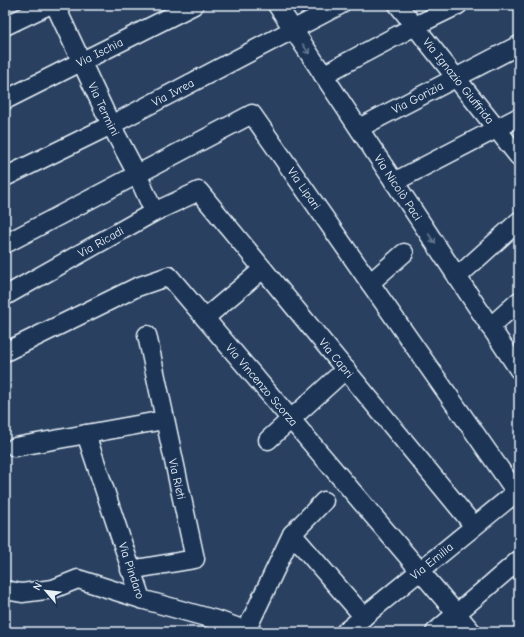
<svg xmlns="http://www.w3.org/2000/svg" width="524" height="637" viewBox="0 0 524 637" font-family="'Comic Neue',sans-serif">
	<rect width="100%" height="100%" fill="#294061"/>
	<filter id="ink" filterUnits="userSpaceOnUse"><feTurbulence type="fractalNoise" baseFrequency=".025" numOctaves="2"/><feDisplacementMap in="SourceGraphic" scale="8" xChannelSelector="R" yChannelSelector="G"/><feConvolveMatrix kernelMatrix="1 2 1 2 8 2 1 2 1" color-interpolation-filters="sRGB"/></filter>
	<g filter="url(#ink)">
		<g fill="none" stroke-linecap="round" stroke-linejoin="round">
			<defs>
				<g id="minor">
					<path id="s1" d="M55,5L111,125L137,174L154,212"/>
					<path id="s2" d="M277,5L519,370"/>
					<path id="s3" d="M398,5L519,157"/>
					<path d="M5,26L49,5"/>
					<path d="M323,75L415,26L458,5"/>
					<path id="s4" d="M5,100L194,5"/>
					<path id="s5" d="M359,128L519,45"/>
					<path id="s6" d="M5,177L111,125L340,5"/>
					<path d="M394,182L519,117"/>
					<path id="s7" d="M5,244L252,114L516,492"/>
					<path d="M457,277L519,221"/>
					<path d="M370,283L404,253"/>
					<path id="s8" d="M5,296L154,212L199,191L474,526"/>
					<path d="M205,318L263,269"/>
					<path d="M490,327L519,301"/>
					<path id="s9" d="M5,352L137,287L169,276L472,632"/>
					<path id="s10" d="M86,434L141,599L220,621L250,632"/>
					<path d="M268,440L346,369"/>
					<path d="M15,447L164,420"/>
					<path d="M292,534L364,617"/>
					<path d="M130,570L195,559L147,335"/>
					<path d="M5,590L22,593L53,589L78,579L141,599"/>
					<path d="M246,631L292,534L324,501"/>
					<path id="s11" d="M345,632L519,490"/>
					<path d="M435,632L519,560"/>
				</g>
			</defs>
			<!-- minor casing -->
			<use href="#minor" stroke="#e8f1f8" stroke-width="21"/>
			<!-- minor -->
			<use href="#minor" stroke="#1d3557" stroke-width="18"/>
		</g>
		<!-- one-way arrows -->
		<defs><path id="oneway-shaft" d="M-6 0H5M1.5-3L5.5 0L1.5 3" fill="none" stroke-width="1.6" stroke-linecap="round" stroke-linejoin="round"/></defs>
		<g stroke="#64778f">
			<use href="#oneway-shaft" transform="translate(306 49) rotate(56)"/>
			<use href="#oneway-shaft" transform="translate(432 239) rotate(56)"/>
		</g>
	</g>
	<g text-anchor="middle" stroke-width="4" stroke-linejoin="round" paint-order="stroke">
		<!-- street labels -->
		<g font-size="12" fill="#e8f1f8" stroke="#1d3557">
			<text dy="4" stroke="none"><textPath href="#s4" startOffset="106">Via Ischia</textPath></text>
			<text dy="4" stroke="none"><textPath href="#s3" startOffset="97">Via Ignazio Giuffrida</textPath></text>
			<text dy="4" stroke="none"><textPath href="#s6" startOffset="188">Via Ivrea</textPath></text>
			<text dy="4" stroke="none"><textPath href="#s5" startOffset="66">Via Gorizia</textPath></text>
			<text dy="4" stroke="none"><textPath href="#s1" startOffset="115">Via Termini</textPath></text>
			<text dy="4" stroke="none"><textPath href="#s2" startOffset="219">Via Nicolò Paci</textPath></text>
			<text dy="4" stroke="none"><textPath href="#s7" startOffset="370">Via Lipari</textPath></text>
			<text dy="4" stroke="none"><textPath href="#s8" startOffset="110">Via Ricadi</textPath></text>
			<text dy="4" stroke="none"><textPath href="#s8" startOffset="437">Via Capri</textPath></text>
			<text dy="4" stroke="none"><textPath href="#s9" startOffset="324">Via Vincenzo Scorza</textPath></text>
			<text transform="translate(177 479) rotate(77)" y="4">Via Rieti</text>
			<text dy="4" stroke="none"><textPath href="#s11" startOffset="112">Via Emilia</textPath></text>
			<text dy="4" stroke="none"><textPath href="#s10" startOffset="144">Via Pindaro</textPath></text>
		</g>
	</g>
	<!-- margin -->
	<rect width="524" height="637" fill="none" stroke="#1d3557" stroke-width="20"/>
	<rect x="10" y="10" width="504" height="617" fill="none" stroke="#e8f1f8" stroke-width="1.5" filter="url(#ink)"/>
	<!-- north arrow -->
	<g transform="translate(46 591) rotate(298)" stroke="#1d3557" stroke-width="3" paint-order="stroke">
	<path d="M0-3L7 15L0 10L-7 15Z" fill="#e8f1f8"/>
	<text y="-6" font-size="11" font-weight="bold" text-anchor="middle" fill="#e8f1f8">N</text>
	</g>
</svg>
